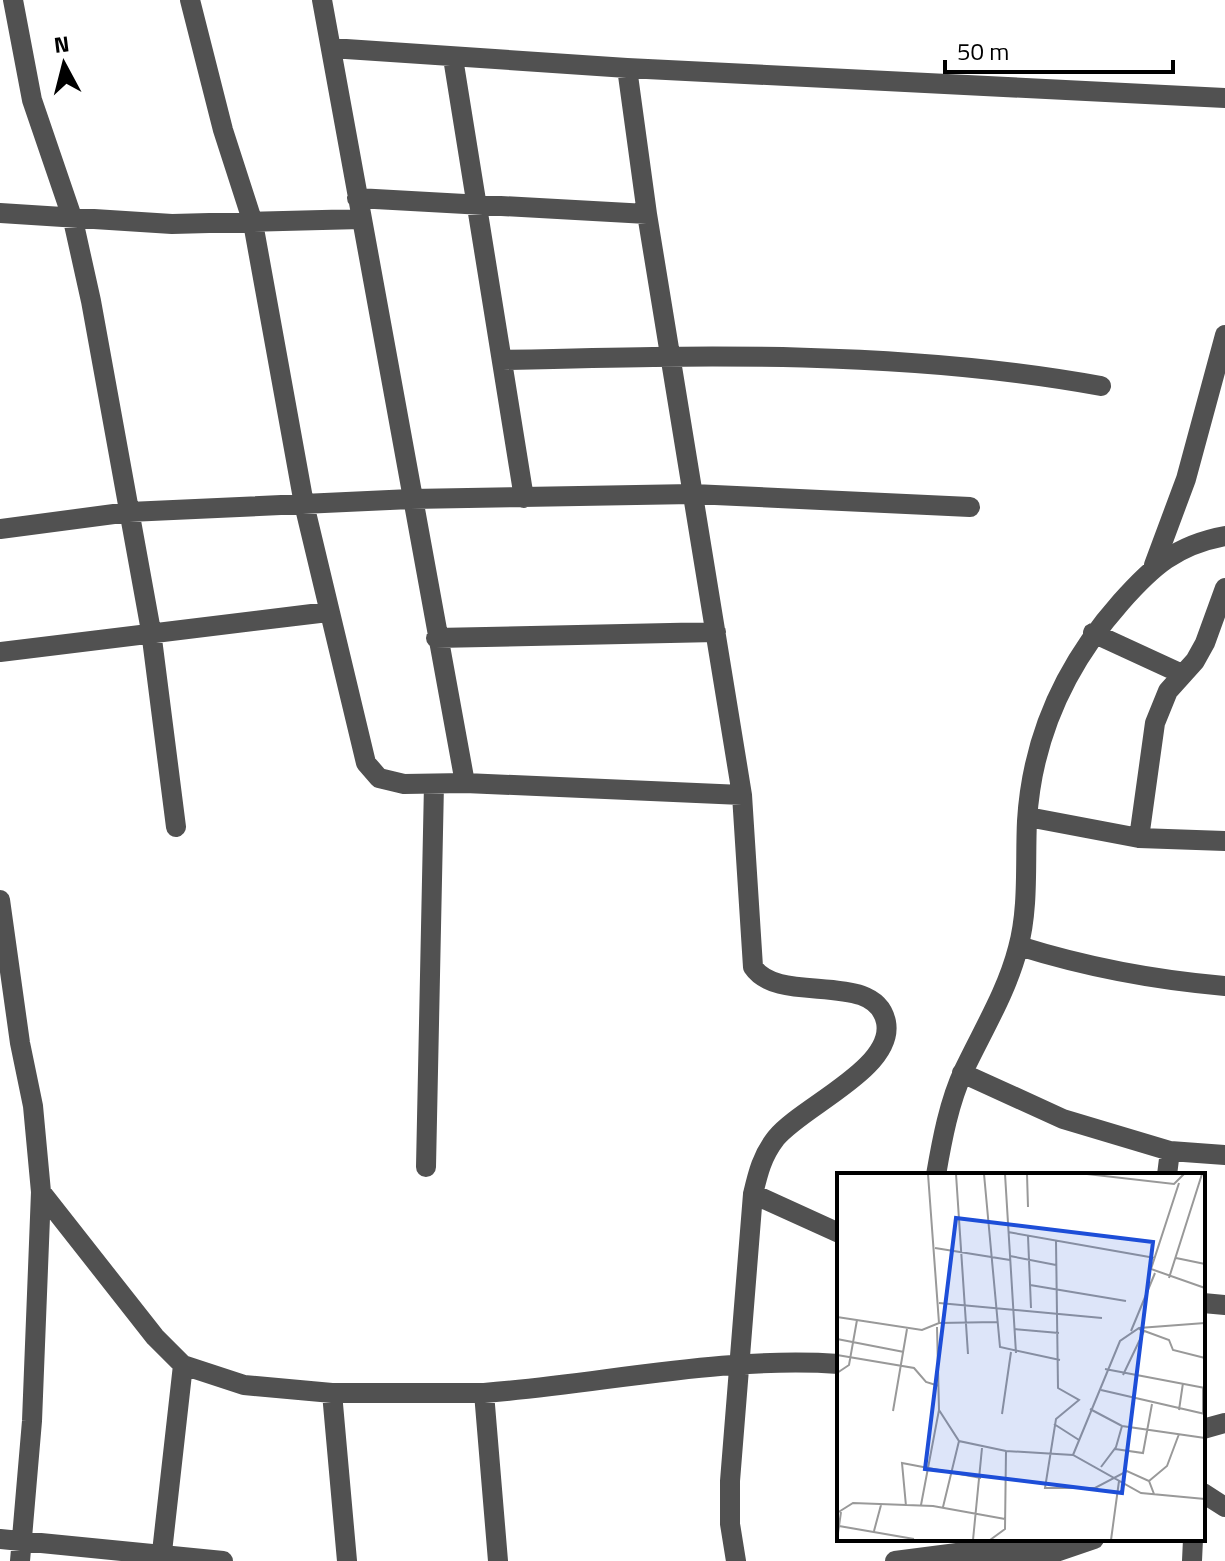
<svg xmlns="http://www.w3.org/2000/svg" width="1225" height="1561" viewBox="0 0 1225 1561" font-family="'Titillium Web',sans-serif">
	<rect width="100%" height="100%" fill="#fff"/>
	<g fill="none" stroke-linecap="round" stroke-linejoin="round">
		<!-- minor -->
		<path stroke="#515151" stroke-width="20" d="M13,0L32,100L73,220L91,301L151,631L176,827
			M190,0L223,130L253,223L304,504L366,763L379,778L404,784L465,783L742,795
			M322,0L465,783
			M331,48L627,68L1225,98
			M453,58L524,498
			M627,68L647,214L742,795L753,967C779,1006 875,969 886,1022C895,1068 802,1106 776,1138C762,1156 758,1173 753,1194L730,1481V1524L736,1561
			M357,198L647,214
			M0,213L172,224L361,219
			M503,360C703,355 904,350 1101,386
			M0,529L129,512L411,499L693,494L970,507
			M1154,565L1186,479L1225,335
			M1093,633L1182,674
			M436,638L716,632
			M0,652L328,612
			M1028,817L1139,838L1225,841
			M1139,838L1155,723L1168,691L1195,661L1205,643L1225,588
			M0,900L20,1043L33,1106L41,1192L32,1421L20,1561
			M1019,946C1086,967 1155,980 1225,986
			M962,1073L1063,1119L1170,1151L1225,1155
			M426,1167L434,784
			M936,1175C942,1140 949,1102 964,1070C983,1030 1007,991 1018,948C1029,908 1025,862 1027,821C1032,738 1066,664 1121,602C1152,567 1176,545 1225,536
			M1167,1175L1170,1151
			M41,1192L155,1337L183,1365L244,1385L332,1393H484
			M753,1194L839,1233
			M1203,1303L1225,1305
			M332,1393L347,1561
			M1203,1429L1225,1423
			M1203,1493L1225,1507
			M0,1539L223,1561
			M161,1561L183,1365
			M498,1561L484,1393C602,1384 720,1356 839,1364
			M895,1561L957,1553L1056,1552L1094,1539
			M1192,1561L1193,1539"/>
	</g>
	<!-- overview -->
	<g transform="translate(837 1173)">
		<rect width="368" height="368" fill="#fff"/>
		<path fill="none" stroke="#999" stroke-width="2" d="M91,1L102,150M119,1L131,181M147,1L163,174L223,187M168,1L179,180M190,1L191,34M250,1L337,11L347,1M342,10L314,96L368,115M171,59L318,85M191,63L194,135M219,68L221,215L242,227L219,246L208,315H258L290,298L312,308L317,321M98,75L173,87M173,83L219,92M339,85L368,91M332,105L365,1M193,112L289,128M102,130L265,145M0,144L85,157L102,150L160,149M177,156L222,160M302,156L332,167L336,177L368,185M294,158L318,100M0,166L67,179M0,182L77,195L89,209L102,213M268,196L368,215M0,200L12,192L20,147M286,202L307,158M366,214V241M264,217L368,241M253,236L285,253L368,265M102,237L122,268L169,278M342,237L346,210M56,238L70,156M165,241L174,179M217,251L242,267M278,276L306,280L315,231M236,282L283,168L302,155L368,150M264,294L279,274L285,253M312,308L330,293L342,261M84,332L102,237L100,154M69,333L65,290L144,305M106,334L122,268M0,340L16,330L96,333L168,346M2,353L77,366M37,358L44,332M0,367L4,339M136,367L145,275M153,367L168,356L169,278L236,282L304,320L368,326M274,367L282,308"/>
		<path fill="#1d4ed8" fill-opacity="0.15" stroke="#1d4ed8" stroke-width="4" d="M119,45L316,69L285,320L88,296Z"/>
		<rect width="368" height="368" fill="none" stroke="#000" stroke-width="4"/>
	</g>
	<!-- north arrow -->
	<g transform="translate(64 64) rotate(353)" stroke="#ffffff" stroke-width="6" paint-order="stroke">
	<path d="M0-6L14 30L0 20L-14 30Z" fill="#000000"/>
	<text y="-12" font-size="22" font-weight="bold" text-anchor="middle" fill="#000000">N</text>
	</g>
	<!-- scale -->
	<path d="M945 60v12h228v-12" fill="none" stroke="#000000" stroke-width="4"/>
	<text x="957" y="60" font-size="24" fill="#000000" stroke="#ffffff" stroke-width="6" paint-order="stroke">50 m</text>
</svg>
